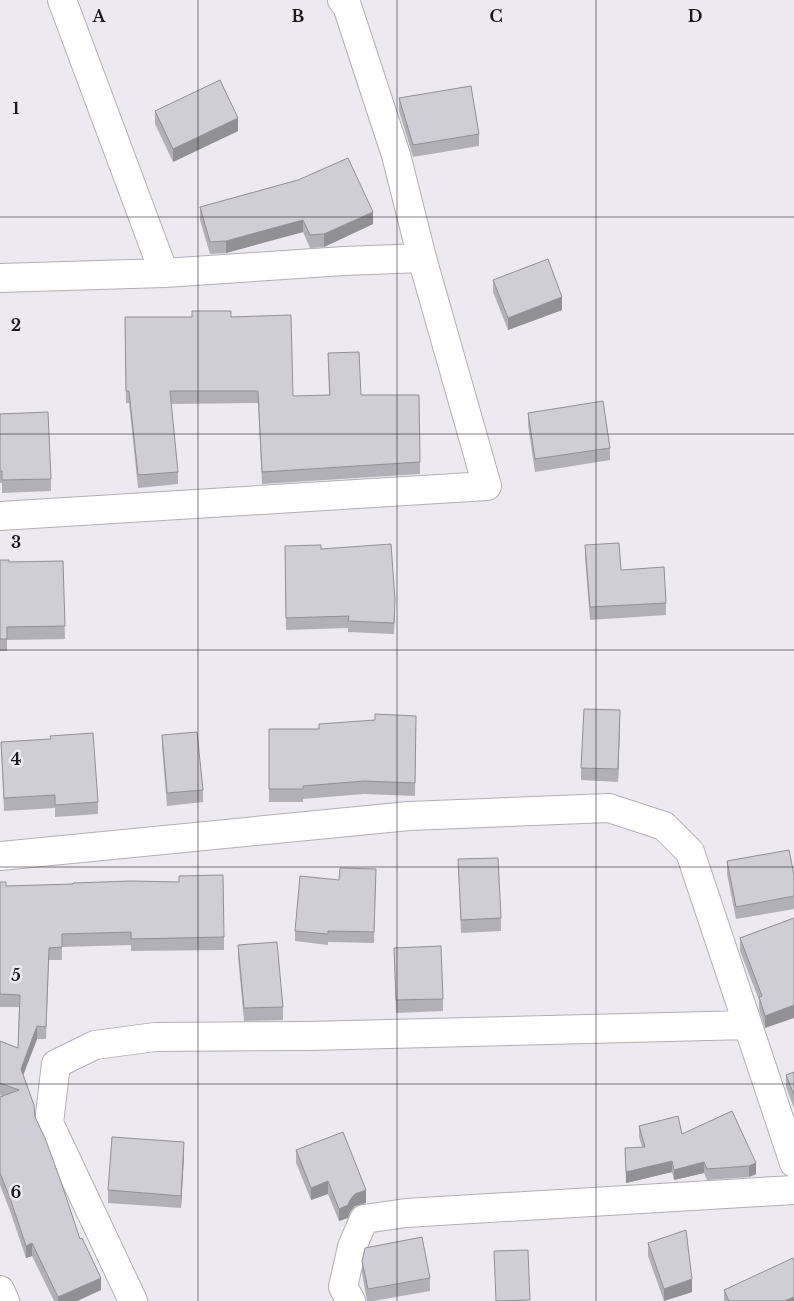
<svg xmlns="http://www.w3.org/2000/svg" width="794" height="1301" viewBox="0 0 794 1301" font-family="'Libre Baskerville',serif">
	<rect width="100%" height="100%" fill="#ece9f1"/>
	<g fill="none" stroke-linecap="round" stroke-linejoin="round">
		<defs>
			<path id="minor" d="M62,0L164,273L344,261L422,258L396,155L347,6L342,0
				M0,278L164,273
				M0,516L487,486L422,258
				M0,856L409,816L609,808L664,826L690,852L794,1163
				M0,1290L5,1301
				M133,1301L49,1123L56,1064L95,1045L155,1037L309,1036L748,1025
				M351,1301L343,1287L352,1247L364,1219L406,1213L794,1190"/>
		</defs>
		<!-- minor casing -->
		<use href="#minor" stroke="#b2aeb6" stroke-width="30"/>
		<!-- minor -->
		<use href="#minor" stroke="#fff" stroke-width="28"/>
	</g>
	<!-- wall -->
	<path fill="#b2b0b7" d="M399,98L479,134V146L413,157L399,111Z
		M155,111L238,131L173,162L155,124Z
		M200,207L373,224L324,247L310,248L303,232L226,253L210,254L200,220Z
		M493,280L562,310L508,330L493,292Z
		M125,317H231L293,396L329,395L328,353L361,395H419L420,474L262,484L258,403L171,404L178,472V484L138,488L129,403H126Z
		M528,413L610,448V460L535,472L528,425Z
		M0,414L51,479V491L2,493V483H0Z
		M585,545L666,603V615L590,620L585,558Z
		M285,546L321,549L395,611L394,634L348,632V628L286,630Z
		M0,560L9,562L63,561L65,639L7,640V651H0Z
		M416,716L415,796L364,794L303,799V802H269V729H319L375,720Z
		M620,723L618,782L581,780V768Z
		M162,735L203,790V802L167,806L162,747Z
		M1,742L98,802V814L55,817V808L4,811Z
		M458,859L501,918V931L461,933Z
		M727,861L794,875V909L736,919L727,874Z
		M376,869L374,943L328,942V945L295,941V931L339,880Z
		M0,882L6,886L224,937V950L131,951V945L62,947V960H49L46,1039H37L23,1075L35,1117L80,1239L101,1290L77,1301H54L32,1256L26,1258L10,1211L0,1185V1097L2,1096L0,1095V1041L18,1048L19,1007H0Z
		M794,918L765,1028L759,1009V1000L740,951V938Z
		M238,945L283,1007V1020L244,1021L238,957Z
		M394,948L443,999V1011L396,1013Z
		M794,1072V1108L786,1087V1075Z
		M732,1111L756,1174L749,1177L707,1180L704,1173L674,1180L672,1172L626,1183L625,1148L642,1147L639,1137V1126L682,1134Z
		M296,1150L366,1203L355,1206L350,1212L348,1218L339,1221L328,1194L311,1200L296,1163Z
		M184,1155L181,1208L108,1203V1190Z
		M648,1243L692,1292L664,1301L648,1256Z
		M362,1261L430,1278V1291L373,1301H367L362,1273Z
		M724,1290L794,1301H724Z"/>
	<!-- shaded-wall -->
	<path fill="#919095" d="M238,118V131L173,162V149Z
		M373,212V224L324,247V234Z
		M303,220V232L226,253V241Z
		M562,297V310L508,330V318Z
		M620,710V723L618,782V769Z
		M794,1005V1018L765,1028V1016Z
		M37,1026V1039L21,1081V1069Z
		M184,1142V1155L181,1208V1196Z
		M672,1161V1172L626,1183V1172Z
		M704,1162V1173L674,1180V1170Z
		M756,1163V1174L749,1177V1166Z
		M328,1181V1194L311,1200V1188Z
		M366,1190V1203L355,1206L350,1212L348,1218L339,1221V1209L355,1194Z
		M32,1243V1256L26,1258V1246Z
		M101,1278V1290L77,1301H58V1297Z
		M692,1279V1292L664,1301V1289Z
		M794,1297V1301H784Z"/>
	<!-- building -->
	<path fill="#cfcdd5" stroke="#919095" d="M220,80L238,118L173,149L155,111Z
		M471,86L479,134L413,145L399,98Z
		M348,158L373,212L324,234L310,235L303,220L226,241L210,242L200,207L298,180Z
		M548,259L562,297L508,318L493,280Z
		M192,311H231V317L291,315L293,396L330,395L328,353L359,352L361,395H419L420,462L262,472L258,391H170L178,472L138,475L129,391H126L125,317H192Z
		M603,401L610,448L535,459L528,413Z
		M48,412L51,479L2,480V471H0V414Z
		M619,543L621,570L664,567L666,603L590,607L585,545Z
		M391,544L395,600L394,623L348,621L349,616L286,618L285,546L321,545V549Z
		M0,560H9V562L63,561L65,626L7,627V639H0Z
		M584,709L620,710L618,769L581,768Z
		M375,714L416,716L415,783L364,781L303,786V789H269V729H319V724L375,720Z
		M197,732L203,790L167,793L162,735Z
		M93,733L98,802L55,805V795L4,798L1,742L51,739L50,736Z
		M789,850L794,875V896L736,907L727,861Z
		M498,858L501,918L461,920L458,859Z
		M340,868L376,869L374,932L328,931V934L295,931L300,876L339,880Z
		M223,875L224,937L131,939V932L62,934V947L49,948L46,1027L37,1026L21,1069L34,1105L35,1117L45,1138L60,1179L80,1239L82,1238L101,1278L58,1297L32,1243L26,1246L10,1198L0,1173V1097L19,1090L0,1083V1041L18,1048L20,995L0,994V882H6V886L73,884V883L131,881L179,882V876Z
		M794,918V1005L765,1016L759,997L762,996L740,938Z
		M277,942L283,1007L244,1008L238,945Z
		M441,946L443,999L396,1000L394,948Z
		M794,1072V1095L786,1075Z
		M732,1111L756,1163L749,1166L707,1169L704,1162L674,1170L672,1161L626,1172L625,1148L645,1147L639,1126L678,1116L682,1134Z
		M343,1132L366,1190L355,1194L350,1200L348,1205L339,1209L328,1181L311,1188L296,1150Z
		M112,1137L184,1142L181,1196L108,1190Z
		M686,1230L692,1279L664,1289L648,1243Z
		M422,1237L430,1278L368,1289L362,1261L365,1248Z
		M528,1250L530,1300L496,1301L494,1251Z
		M793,1258L794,1262V1297L784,1301H729L724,1290Z"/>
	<!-- grid -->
	<path fill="none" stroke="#1b1a1c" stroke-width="1" stroke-opacity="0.55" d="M198,0V1301M397,0V1301M596,0V1301M0,217H794M0,434H794M0,650H794M0,867H794M0,1084H794"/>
	<g font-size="16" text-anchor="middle" font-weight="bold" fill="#1b1a1c" stroke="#ece9f1" stroke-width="5" stroke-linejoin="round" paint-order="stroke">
		<text x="99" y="22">A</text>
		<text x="298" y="22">B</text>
		<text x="496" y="22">C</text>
		<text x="695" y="22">D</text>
		<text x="16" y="114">1</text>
		<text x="16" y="331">2</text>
		<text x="16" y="548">3</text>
		<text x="16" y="765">4</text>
		<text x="16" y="981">5</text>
		<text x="16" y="1198">6</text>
	</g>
</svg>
